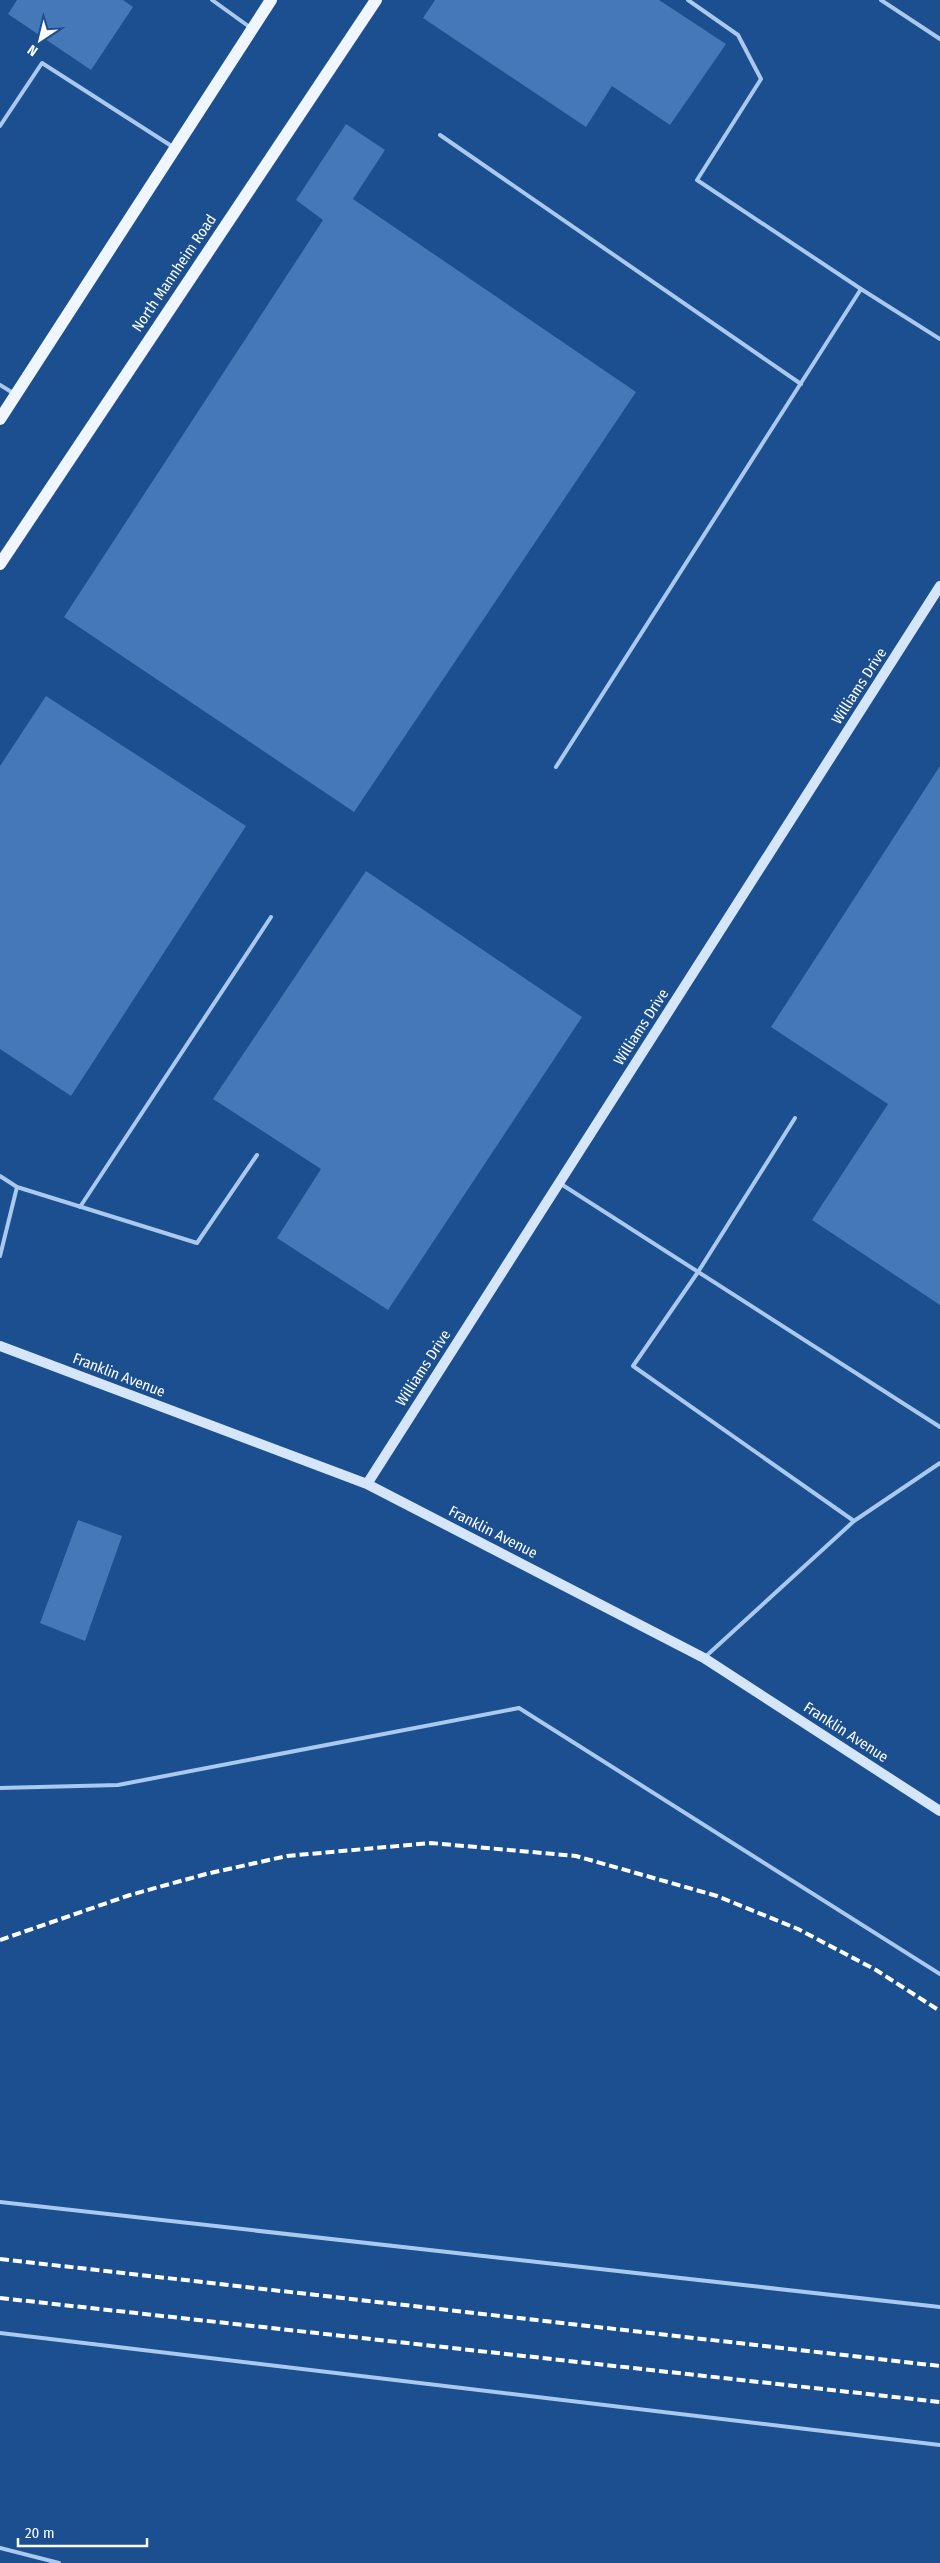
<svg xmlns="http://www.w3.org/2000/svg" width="940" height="2563" viewBox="0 0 940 2563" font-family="'Fira Sans Condensed',sans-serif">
	<rect width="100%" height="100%" fill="#1b4f8f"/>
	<!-- building -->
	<path fill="#4478b7" d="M17,0H123L133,7L91,70L8,14Z
		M435,0H659L726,44L670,125L612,86L586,127L423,18Z
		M346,124L385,150L353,199L636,392L354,812L64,617L323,220L296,200Z
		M46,696L246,826L71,1096L0,1049V766Z
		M940,766V1305L812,1220L888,1104L771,1027Z
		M366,871L582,1017L388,1310L277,1238L321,1169L213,1099Z
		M78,1520L122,1536L85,1641L40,1623Z"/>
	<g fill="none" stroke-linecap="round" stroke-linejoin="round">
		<!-- lane -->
		<path stroke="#a9c9ee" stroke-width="4" d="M212,0L251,28
			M688,0L738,35L761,79L697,180L861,289
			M881,0L940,39
			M0,126L42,63L173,147
			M440,135L801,384
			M0,385L13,393
			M556,767L861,289L940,339
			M795,1118L698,1272L633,1366L854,1521
			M0,1176L17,1187
			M561,1184L940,1427
			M80,1207L271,917
			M0,1256L17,1187L197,1243L257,1155
			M704,1658L854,1521L940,1463
			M0,1788L118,1785L519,1708L940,1974
			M0,2202L940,2307
			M0,2333L940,2445
			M0,2548L59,2563"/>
		<!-- secondary -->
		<path stroke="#d6e6fa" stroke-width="10" d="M0,1346L367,1484L704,1658L940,1811
			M367,1484L940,586"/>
		<!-- primary -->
		<path stroke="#f0f6ff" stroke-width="12" d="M0,419L271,0
			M0,564L376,0"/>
		<!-- rail -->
		<path stroke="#fff" stroke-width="4" stroke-dasharray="9 4" stroke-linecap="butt" d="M0,1940L130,1895L206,1874L287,1856L431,1843L576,1856L717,1896L798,1929L876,1970L940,2011
			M0,2259L940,2366
			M0,2298L940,2402"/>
	</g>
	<g text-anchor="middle" stroke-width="4.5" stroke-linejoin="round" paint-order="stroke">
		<!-- street labels -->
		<g font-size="15" fill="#fff" stroke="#1b4f8f">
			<text transform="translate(174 273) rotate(-56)" y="5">North Mannheim Road</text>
			<text transform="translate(859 686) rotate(-57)" y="5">Williams Drive</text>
			<text transform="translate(641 1027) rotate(-57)" y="5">Williams Drive</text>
			<text transform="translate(423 1368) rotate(-57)" y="5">Williams Drive</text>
			<text transform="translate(119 1375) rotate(21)" y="5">Franklin Avenue</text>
			<text transform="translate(493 1532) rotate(27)" y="5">Franklin Avenue</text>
			<text transform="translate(846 1732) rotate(33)" y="5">Franklin Avenue</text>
		</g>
	</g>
	<!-- north arrow -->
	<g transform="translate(40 40) rotate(215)" stroke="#1b4f8f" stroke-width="4" paint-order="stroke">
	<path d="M0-4L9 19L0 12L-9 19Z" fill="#ffffff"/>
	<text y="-8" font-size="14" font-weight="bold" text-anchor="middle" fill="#ffffff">N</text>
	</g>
	<!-- scale -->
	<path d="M18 2538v8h129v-8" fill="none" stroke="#ffffff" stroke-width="2.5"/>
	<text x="25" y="2538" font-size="15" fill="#ffffff" stroke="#1b4f8f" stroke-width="4" paint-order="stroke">20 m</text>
</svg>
